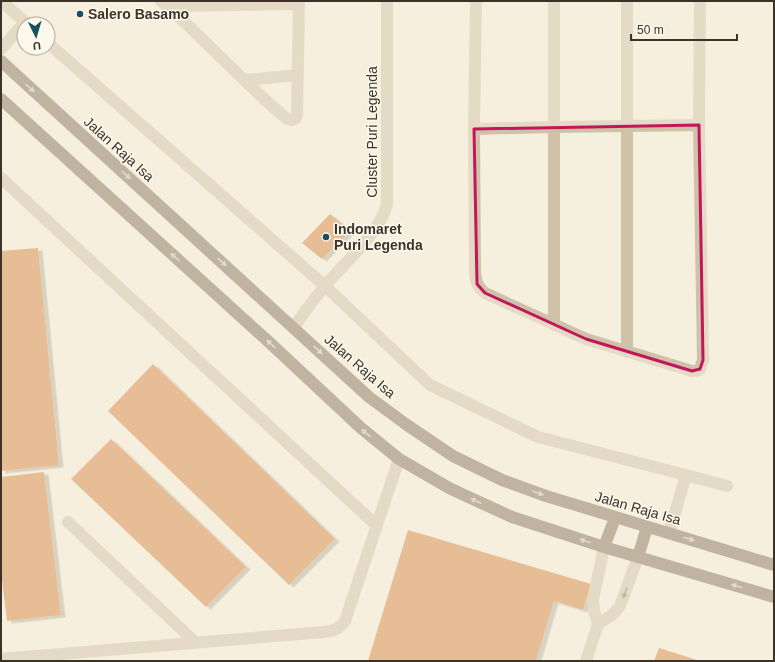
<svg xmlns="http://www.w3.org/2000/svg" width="775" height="662" viewBox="0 0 775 662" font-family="Helvetica,sans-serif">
	<defs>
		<filter id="shadow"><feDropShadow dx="4.5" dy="2.5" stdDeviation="0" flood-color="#0004"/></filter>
	</defs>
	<rect width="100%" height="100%" fill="#f5efde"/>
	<!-- building -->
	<path fill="#d4803d" filter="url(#shadow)" d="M330,214L350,231L322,259L302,243Z
		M38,248L59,465L1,471V251Z
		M153,364L335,539L289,585L108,411Z
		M111,439L246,567L206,607L71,479Z
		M44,472L61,615L7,621L1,572V477Z
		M408,530L591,584L583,610L554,601L536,661H368Z
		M659,648L700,661H654Z"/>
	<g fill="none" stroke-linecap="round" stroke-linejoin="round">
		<!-- minor -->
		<path stroke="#d0c2a8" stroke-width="12" d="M1,1L25,22
			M161,1C205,39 243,82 287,119L291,120L295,119L297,115L299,1
			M476,1L474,129L475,272C476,281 477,287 485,293L586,339L692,371H697L700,369L703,360L699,125L700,1
			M627,1V352
			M167,6L299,4
			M48,43L325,286L430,385L538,437L686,475L669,533
			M1,49L25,22L27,24
			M246,80L298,75
			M474,129L554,127L699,125
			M1,178L376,525
			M554,324V1
			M294,327C304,313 314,298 326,285C345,262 380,233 387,204V1
			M686,475L727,486
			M68,522L195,642
			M598,624L612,615L620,606L638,557
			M1,659L324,632C334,631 339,629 345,621L399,459
			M586,661L598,624L594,611L593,600L604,547"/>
		<!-- major -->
		<path stroke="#7f6d58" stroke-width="12" d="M1,61L369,397L407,425L453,456L502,480L546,496L774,565
			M1,99L270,343L361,428L399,459L451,489L512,517L604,547L774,597
			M604,547L615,518
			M638,557L647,527"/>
	</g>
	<!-- one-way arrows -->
	<defs><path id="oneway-solid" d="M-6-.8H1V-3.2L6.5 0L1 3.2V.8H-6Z"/></defs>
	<g fill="#cac0b0">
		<use href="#oneway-solid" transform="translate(30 88) rotate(42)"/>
		<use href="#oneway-solid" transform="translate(126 175) rotate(42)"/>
		<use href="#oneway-solid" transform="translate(175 257) rotate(-138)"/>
		<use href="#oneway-solid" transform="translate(222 262) rotate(42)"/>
		<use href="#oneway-solid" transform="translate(271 344) rotate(-137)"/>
		<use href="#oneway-solid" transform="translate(318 350) rotate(43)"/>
		<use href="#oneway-solid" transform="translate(366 433) rotate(-141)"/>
		<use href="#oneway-solid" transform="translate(538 493) rotate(20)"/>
		<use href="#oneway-solid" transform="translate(476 501) rotate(-155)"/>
		<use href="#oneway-solid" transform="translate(689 539) rotate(17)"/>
		<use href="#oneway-solid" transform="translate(585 541) rotate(-162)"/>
		<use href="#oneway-solid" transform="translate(737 586) rotate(-164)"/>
	</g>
	<use fill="#7f7362" href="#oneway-solid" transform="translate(625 593) rotate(110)"/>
	<!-- marked area -->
	<path d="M0 0H775V662H0ZM699,125L703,360L700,369L692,371L586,339L485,293L477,284L474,129Z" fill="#f5efde" fill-opacity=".55" fill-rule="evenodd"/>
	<path fill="none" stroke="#c2185b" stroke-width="3" stroke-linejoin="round" d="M699,125L703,360L700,369L692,371L586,339L485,293L477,284L474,129Z"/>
	<!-- markers -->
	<g fill="#194f63" stroke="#fcf8eb" stroke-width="1.5">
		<circle cx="80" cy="14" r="4"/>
		<circle cx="326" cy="237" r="4"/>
	</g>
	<g text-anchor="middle" stroke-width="3" stroke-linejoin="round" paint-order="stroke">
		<!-- poi labels -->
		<g font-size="14" font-weight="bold" fill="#3c3229" stroke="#fcf8eb" text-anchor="start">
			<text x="88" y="19">Salero Basamo</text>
			<text x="334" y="234">Indomaret<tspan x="334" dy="16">Puri Legenda</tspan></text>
		</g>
		<!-- street labels -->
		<g font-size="14" fill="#3c3229" stroke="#fcf8eb">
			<text transform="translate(372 132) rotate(-90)" y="5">Cluster Puri Legenda</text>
			<text transform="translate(119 149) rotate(42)" y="5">Jalan Raja Isa</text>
			<text transform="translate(360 366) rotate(41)" y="5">Jalan Raja Isa</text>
			<text transform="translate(638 508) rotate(16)" y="5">Jalan Raja Isa</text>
		</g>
	</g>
	<!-- border -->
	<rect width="775" height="662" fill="none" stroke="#3c3229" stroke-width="4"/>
	<!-- north arrow -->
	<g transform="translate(36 36) rotate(175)"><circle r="19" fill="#fcf8eb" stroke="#afa99d"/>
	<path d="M0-3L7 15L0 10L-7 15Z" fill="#194f63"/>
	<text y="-6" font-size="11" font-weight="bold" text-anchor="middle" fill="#3c3229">U</text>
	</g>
	<!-- scale -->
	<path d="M631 34v6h106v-6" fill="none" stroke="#3c3229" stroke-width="2"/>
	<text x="637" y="34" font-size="12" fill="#3c3229" stroke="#fcf8eb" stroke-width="3" paint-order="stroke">50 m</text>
</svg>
